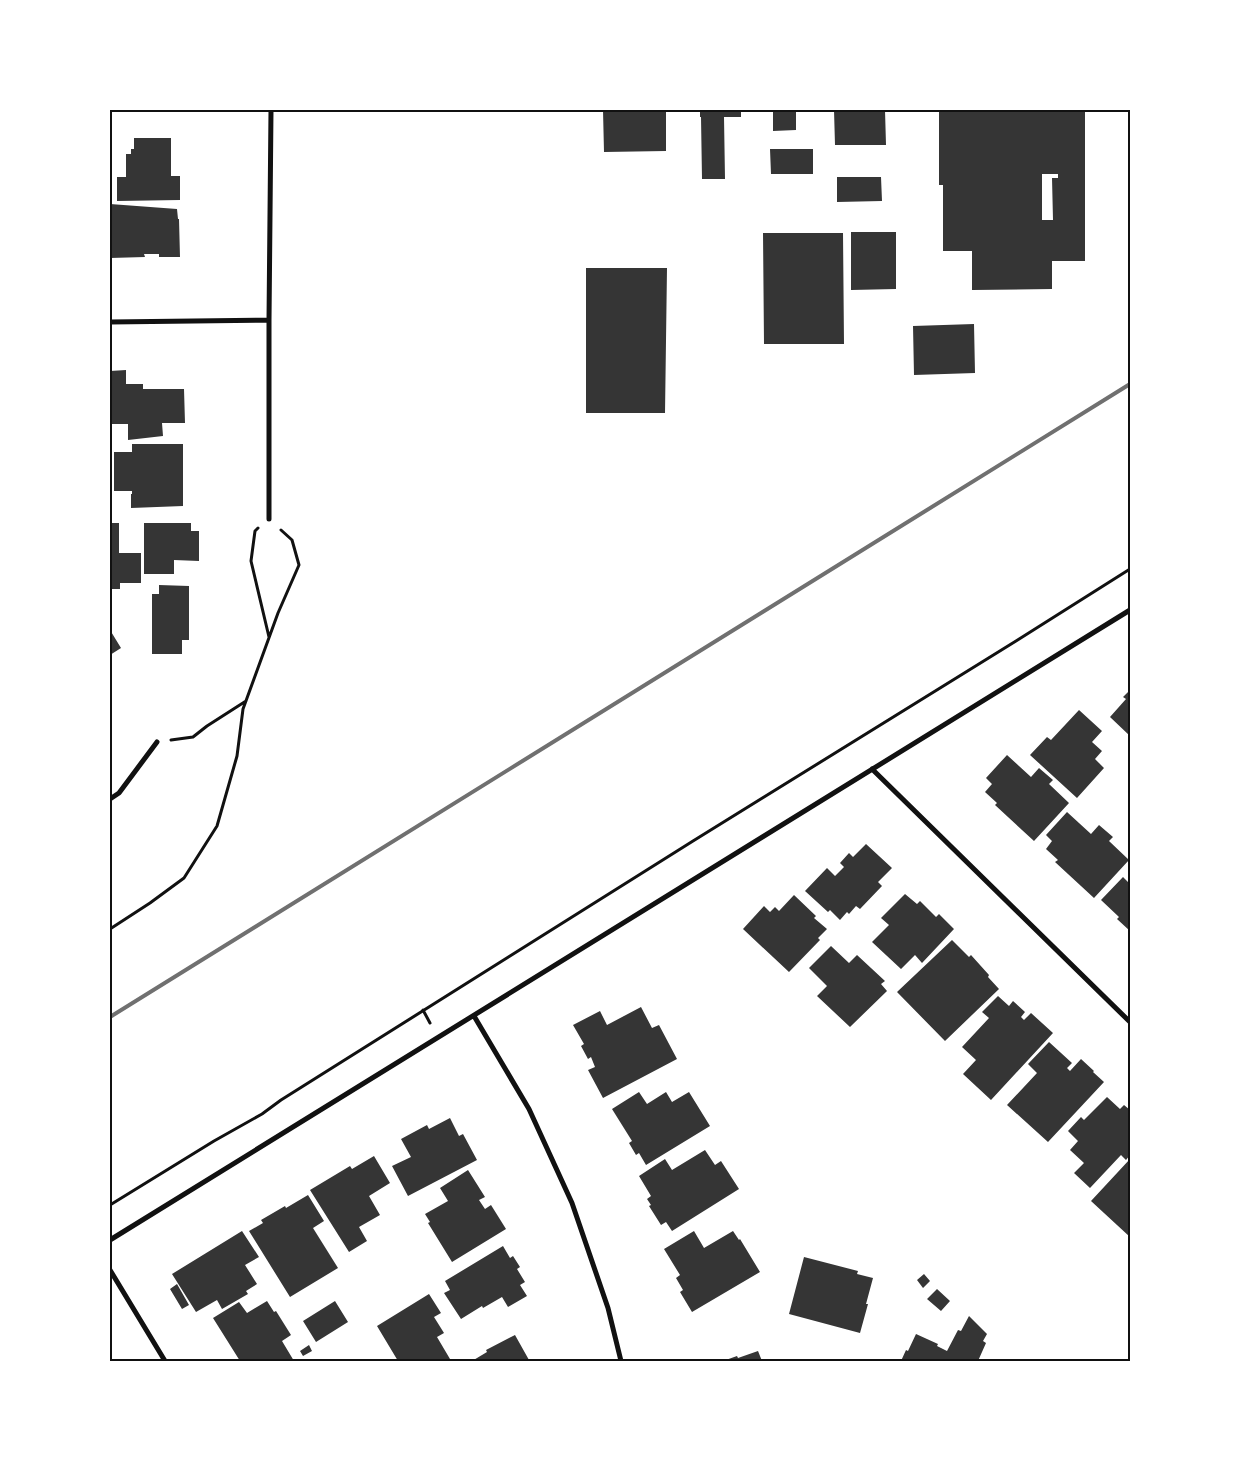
<svg xmlns="http://www.w3.org/2000/svg" width="1240" height="1471" viewBox="0 0 1240 1471" font-family="Figtree,sans-serif">
	<rect width="100%" height="100%" fill="#fff"/>
	<!-- building -->
	<path fill="#353535" fill-rule="evenodd" d="M603,110H666V151L604,152Z
		M700,110H741V117H724L725,179H702L701,117H700Z
		M773,110H796V130L773,131Z
		M834,110H885L886,145H835Z
		M942,110H1085V261H1052V289L972,290V251H943V185H939V111H942ZM1042,174H1058V178H1052L1053,220H1042Z
		M134,138H171V176H180V200L117,201V177H126V154H131V149H134Z
		M770,149H813V174H771Z
		M837,177H881L882,201L837,202Z
		M110,204L177,209L178,219H179L180,257H159V254H144L145,257L110,258Z
		M851,232H896V289L851,290Z
		M763,233H843L844,344H764Z
		M586,268H667L665,413H586Z
		M974,324L975,373L914,375L913,326Z
		M126,370V384H143V389H184L185,423H162L163,436L128,440V424H110V371Z
		M132,444H183V506L131,508V494H132V491H114V452H132Z
		M110,523H119V553H141V583H120V589H110Z
		M144,523H191V531H199V561L174,560V574H144Z
		M159,585L189,586V640H182V654H152V594H159Z
		M110,630L121,648L110,655Z
		M1130,690V736L1110,717L1126,699L1123,697Z
		M1079,710L1102,731L1092,742L1102,751L1095,759L1104,768L1077,798L1030,755L1047,737L1051,740Z
		M1007,755L1031,777L1039,768L1053,780L1049,784L1069,803L1034,841L995,805L997,803L985,792L992,784L986,778Z
		M1067,812L1091,834L1099,825L1113,837L1109,841L1129,860L1094,898L1055,862L1058,860L1046,849L1052,841L1046,835Z
		M866,844L892,868L878,882L882,886L860,909L856,906L849,914L847,912L840,920L830,910L828,912L805,891L827,868L835,876L844,867L840,863L849,853L853,857Z
		M1123,877L1130,884V931L1117,919L1119,917L1101,900Z
		M905,894L917,904L920,901L936,917L939,914L954,929L922,963L915,955L901,969L872,942L889,925L881,918Z
		M794,895L816,916L814,918L827,929L818,938L820,940L789,972L743,929L764,906L770,912L775,907L779,911Z
		M952,940L969,957L971,955L989,975L988,977L999,989L945,1041L897,992Z
		M831,946L849,963L857,955L885,981L881,984L887,991L850,1027L817,996L827,986L809,968Z
		M998,996L1009,1006L1013,1001L1025,1012L1021,1017L1024,1020L1031,1013L1053,1033L991,1100L963,1074L976,1060L962,1047L989,1018L982,1012Z
		M641,1007L652,1028L659,1025L677,1059L603,1098L588,1070L595,1067L591,1057L588,1059L581,1046L584,1044L573,1025L600,1011L607,1025Z
		M1049,1042L1072,1063L1067,1068L1070,1071L1081,1059L1094,1071L1093,1072L1104,1082L1048,1142L1007,1105L1037,1073L1028,1064Z
		M639,1092L647,1104L666,1092L672,1102L689,1092L710,1126L646,1165L639,1153L636,1155L629,1143L632,1141L612,1109Z
		M1107,1097L1120,1109L1124,1105L1130,1110V1155L1126,1160L1121,1155L1090,1188L1074,1173L1084,1163L1070,1150L1078,1141L1068,1131L1081,1117L1084,1120Z
		M450,1118L459,1136L463,1134L477,1160L408,1196L392,1166L411,1157L401,1139L427,1125L429,1129Z
		M705,1150L715,1165L721,1161L739,1189L672,1231L666,1222L661,1225L649,1206L651,1205L647,1199L651,1196L639,1176L665,1159L672,1170Z
		M374,1156L390,1183L369,1196L380,1215L359,1227L367,1241L349,1252L310,1190L350,1166L352,1169Z
		M1130,1159V1237L1091,1201Z
		M468,1170L485,1197L479,1200L485,1209L491,1205L506,1229L452,1262L428,1223L430,1222L425,1214L448,1201L440,1188Z
		M308,1195L324,1221L313,1228L338,1268L290,1297L249,1231L263,1223L261,1220L285,1206L286,1208Z
		M242,1231L259,1257L245,1265L257,1284L246,1291L248,1294L222,1309L217,1300L196,1312L172,1274Z
		M694,1231L704,1248L733,1231L739,1240L740,1239L760,1272L692,1312L680,1292L683,1290L676,1278L680,1275L664,1249Z
		M503,1246L510,1258L513,1256L520,1267L517,1269L525,1282L520,1285L527,1296L508,1307L502,1297L483,1308L482,1306L461,1319L444,1293L450,1290L445,1281Z
		M804,1257L858,1271L857,1274L873,1278L866,1304H868L860,1333L789,1314Z
		M924,1274L930,1281L923,1288L917,1280Z
		M177,1284L189,1305L182,1309L170,1289Z
		M937,1289L950,1301L941,1311L927,1299Z
		M429,1294L441,1313L434,1317L444,1333L437,1337L450,1359L446,1361H398L377,1326Z
		M267,1301L274,1312L276,1311L291,1335L282,1341L294,1361H240L213,1318L239,1302L247,1313Z
		M335,1301L348,1322L316,1342L303,1321Z
		M969,1316L987,1334L983,1341L986,1343L978,1361H901L906,1350L908,1351L916,1334L938,1344L937,1346L947,1351L958,1330L961,1331Z
		M515,1335L529,1360L527,1361H472L487,1352L486,1350Z
		M309,1345L312,1351L303,1356L300,1351Z
		M758,1351L762,1361H723L737,1356L738,1358Z"/>
	<g fill="none" stroke-linecap="round" stroke-linejoin="round">
		<!-- path -->
		<path stroke="#111" stroke-width="3" d="M258,528L255,531L251,561L269,637
			M171,740L193,737L207,726L246,701
			M110,929L150,903L184,878L217,826L237,756L243,709L278,613L299,565L292,540L281,530
			M423,1010L430,1023
			M110,1205L214,1141L262,1114L281,1100L693,841L1016,641L1130,569"/>
		<!-- minor -->
		<path stroke="#111" stroke-width="5" d="M110,322L269,320
			M269,519V320L271,110
			M872,769L1130,1022
			M110,799L119,793L157,742
			M474,1016L529,1109L572,1203L608,1308L621,1361
			M110,1240L1130,610
			M110,1270L165,1361"/>
		<!-- rail -->
		<path stroke="#707070" stroke-width="4" d="M110,1017L1130,384"/>
	</g>
	<!-- border -->
	<rect width="1240" height="1471" fill="none" stroke="#ffffff" stroke-width="222"/>
	<rect x="111" y="111" width="1018" height="1249" fill="none" stroke="#111" stroke-width="2"/>
</svg>
